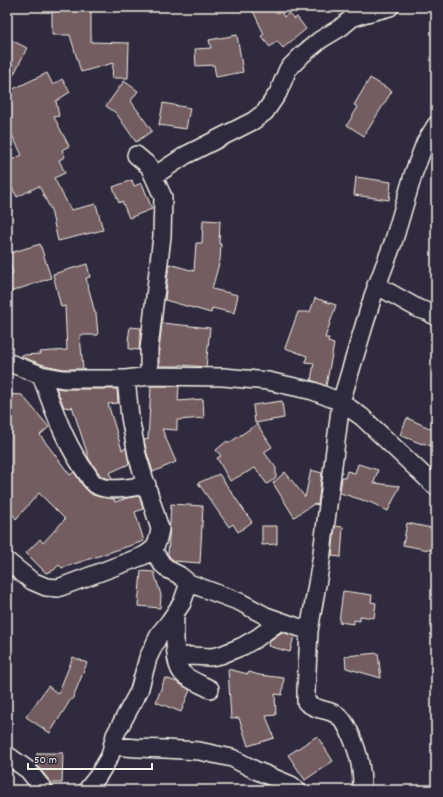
<svg xmlns="http://www.w3.org/2000/svg" width="443" height="797" viewBox="0 0 443 797" font-family="Dekko,sans-serif">
	<rect width="100%" height="100%" fill="#2f2a3d"/>
	<filter id="ink" filterUnits="userSpaceOnUse"><feTurbulence type="fractalNoise" baseFrequency=".025" numOctaves="2"/><feDisplacementMap in="SourceGraphic" scale="8" xChannelSelector="R" yChannelSelector="G"/><feConvolveMatrix kernelMatrix="1 2 1 2 8 2 1 2 1" color-interpolation-filters="sRGB"/></filter>
	<g filter="url(#ink)">
		<!-- building -->
		<path fill="#735d60" stroke="#f4f1e8" d="M52,7H91V42L129,43L128,78H112L113,63L81,72L70,35H52Z
			M251,7H279L284,17L289,13L294,19L297,17L306,29L283,48L277,41L270,47L261,36L264,34Z
			M237,35L243,72L216,77L214,65L196,66L195,49L211,48L209,40Z
			M7,38L27,48L7,88Z
			M47,73L53,85L62,79L70,92L56,101L59,116L54,117L69,146L62,150L65,157L59,160L65,173L54,178L71,210L96,204L103,230L58,241L51,210L39,186L17,197L7,178V162L22,155L7,125V92Z
			M370,78L392,91L364,136L347,125L358,107L354,105Z
			M124,81L138,91L131,101L152,131L136,142L116,113L106,106Z
			M163,103L190,108L186,129L159,125Z
			M356,177L391,182L389,200L354,195Z
			M132,180L134,186L142,183L152,209L129,218L122,201L119,203L113,187Z
			M203,220L220,221L219,244H221L220,260L212,289L238,295L234,313L212,308L211,313L165,300L169,264L194,271L196,243H202Z
			M40,244L51,278L7,293V274L13,273L7,254Z
			M87,264L90,277L86,278L95,313H96L98,335H80L83,369H64L44,365L22,357V355L41,354L40,352L67,350L65,306L61,307L53,274Z
			M315,298L336,305L325,338H329L328,342L334,344L326,386L311,380L314,363L305,362L307,356L285,348L298,312H310Z
			M162,323L210,328L206,367L180,365V366H159V350Z
			M130,327L141,328L139,350L129,349V340H128Z
			M151,386H179L178,401L203,399L204,418L177,420V430L162,429L176,462L153,472L147,453L144,440L148,439Z
			M56,388L63,389H117L118,403L108,404L122,450L126,448L129,464L109,473L112,478L110,479L106,478L101,476L89,459L72,406L71,408L64,407Z
			M7,394L22,395L49,427L40,435L70,475L74,472L83,486L89,492L93,495L100,497L114,499L115,502L127,498L139,496L143,509L135,512L144,541L62,568L59,565L54,570L46,573L26,553L40,539L43,543L65,519L39,493L16,519L7,507Z
			M282,401L284,418L255,423L253,405Z
			M407,418L436,431V448L423,443L422,444L400,435Z
			M257,424L272,447L264,452L276,468V478L267,484L255,468L230,481L217,458L221,456L216,450L227,441L229,443Z
			M358,464L378,470L374,483L400,486L388,511L372,503L340,493L342,477L345,478L347,471L355,473Z
			M311,470L322,473L318,505L314,504L294,517L273,483L285,472L305,497Z
			M219,474L252,522L238,532L233,524L229,527L198,483Z
			M171,504L203,506L200,563L174,561L168,555Z
			M407,523L436,529V540L434,551L403,545Z
			M262,526H277V544L262,545Z
			M335,526L343,527L341,557L332,556Z
			M141,571L154,572L161,595L160,608L138,606Z
			M343,591L372,595L371,602L376,603L374,618L360,616V621L354,620V624L339,622Z
			M282,632L294,636L290,652L268,646L269,641Z
			M378,653L381,678L346,668L345,656Z
			M73,657L87,663L72,700L71,699L50,733L26,717L48,686L58,694Z
			M228,669L248,674L249,672L259,675L284,678L282,695L275,694L276,715L266,716L274,738L248,746L239,718L231,719Z
			M165,678L177,682L190,690L181,712L156,702Z
			M317,736L333,761L305,780L288,755Z
			M37,753H63L62,783H51L37,765Z"/>
		<g fill="none" stroke-linecap="round" stroke-linejoin="round">
			<defs>
				<path id="minor" d="M136,155L149,166L163,197L162,236L149,349V376
					M154,176L186,155L253,121L265,112L278,93L288,69L303,54L320,40L340,28L352,18L363,14L390,7
					M376,285L419,309L429,312L436,317
					M7,362L41,375L63,379H126L149,376L223,377L268,381L313,391L341,402L362,417L436,487
					M41,375C54,410 65,445 88,475C90,479 94,484 98,486C111,492 133,487 147,485
					M153,550L162,564L169,570L179,575L189,583L240,602L266,616L309,631
					M7,561L32,581L46,587L58,588L143,556C157,548 157,545 160,529L137,455L130,417L126,379
					M175,614C175,628 173,662 182,673C187,679 203,685 210,689
					M177,657L191,656L211,657L221,655L243,646L257,638L280,621
					M112,746L137,748L165,749L199,751L232,758L255,770L291,785L297,790
					M7,755L28,770L44,790
					M87,790L98,776L110,756L115,735L139,691L148,658L160,633L169,622L182,603L189,583
					M361,790C362,784 362,777 361,771C360,757 349,722 337,715C326,708 318,712 306,702V690L309,631L321,561L341,402L373,296L393,243L414,172L425,143L436,125"/>
			</defs>
			<!-- minor casing -->
			<use href="#minor" stroke="#f4f1e8" stroke-width="20"/>
			<!-- minor -->
			<use href="#minor" stroke="#2f2a3d" stroke-width="17"/>
		</g>
	</g>
	<!-- margin -->
	<rect width="443" height="797" fill="none" stroke="#2f2a3d" stroke-width="24"/>
	<rect x="12" y="12" width="419" height="773" fill="none" stroke="#f4f1e8" stroke-width="1.5" filter="url(#ink)"/>
	<!-- scale -->
	<path d="M28 763v6h124v-6" fill="none" stroke="#f4f1e8" stroke-width="2"/>
	<text x="34" y="763" font-size="12" fill="#f4f1e8" stroke="#2f2a3d" stroke-width="3" paint-order="stroke">50 m</text>
</svg>
